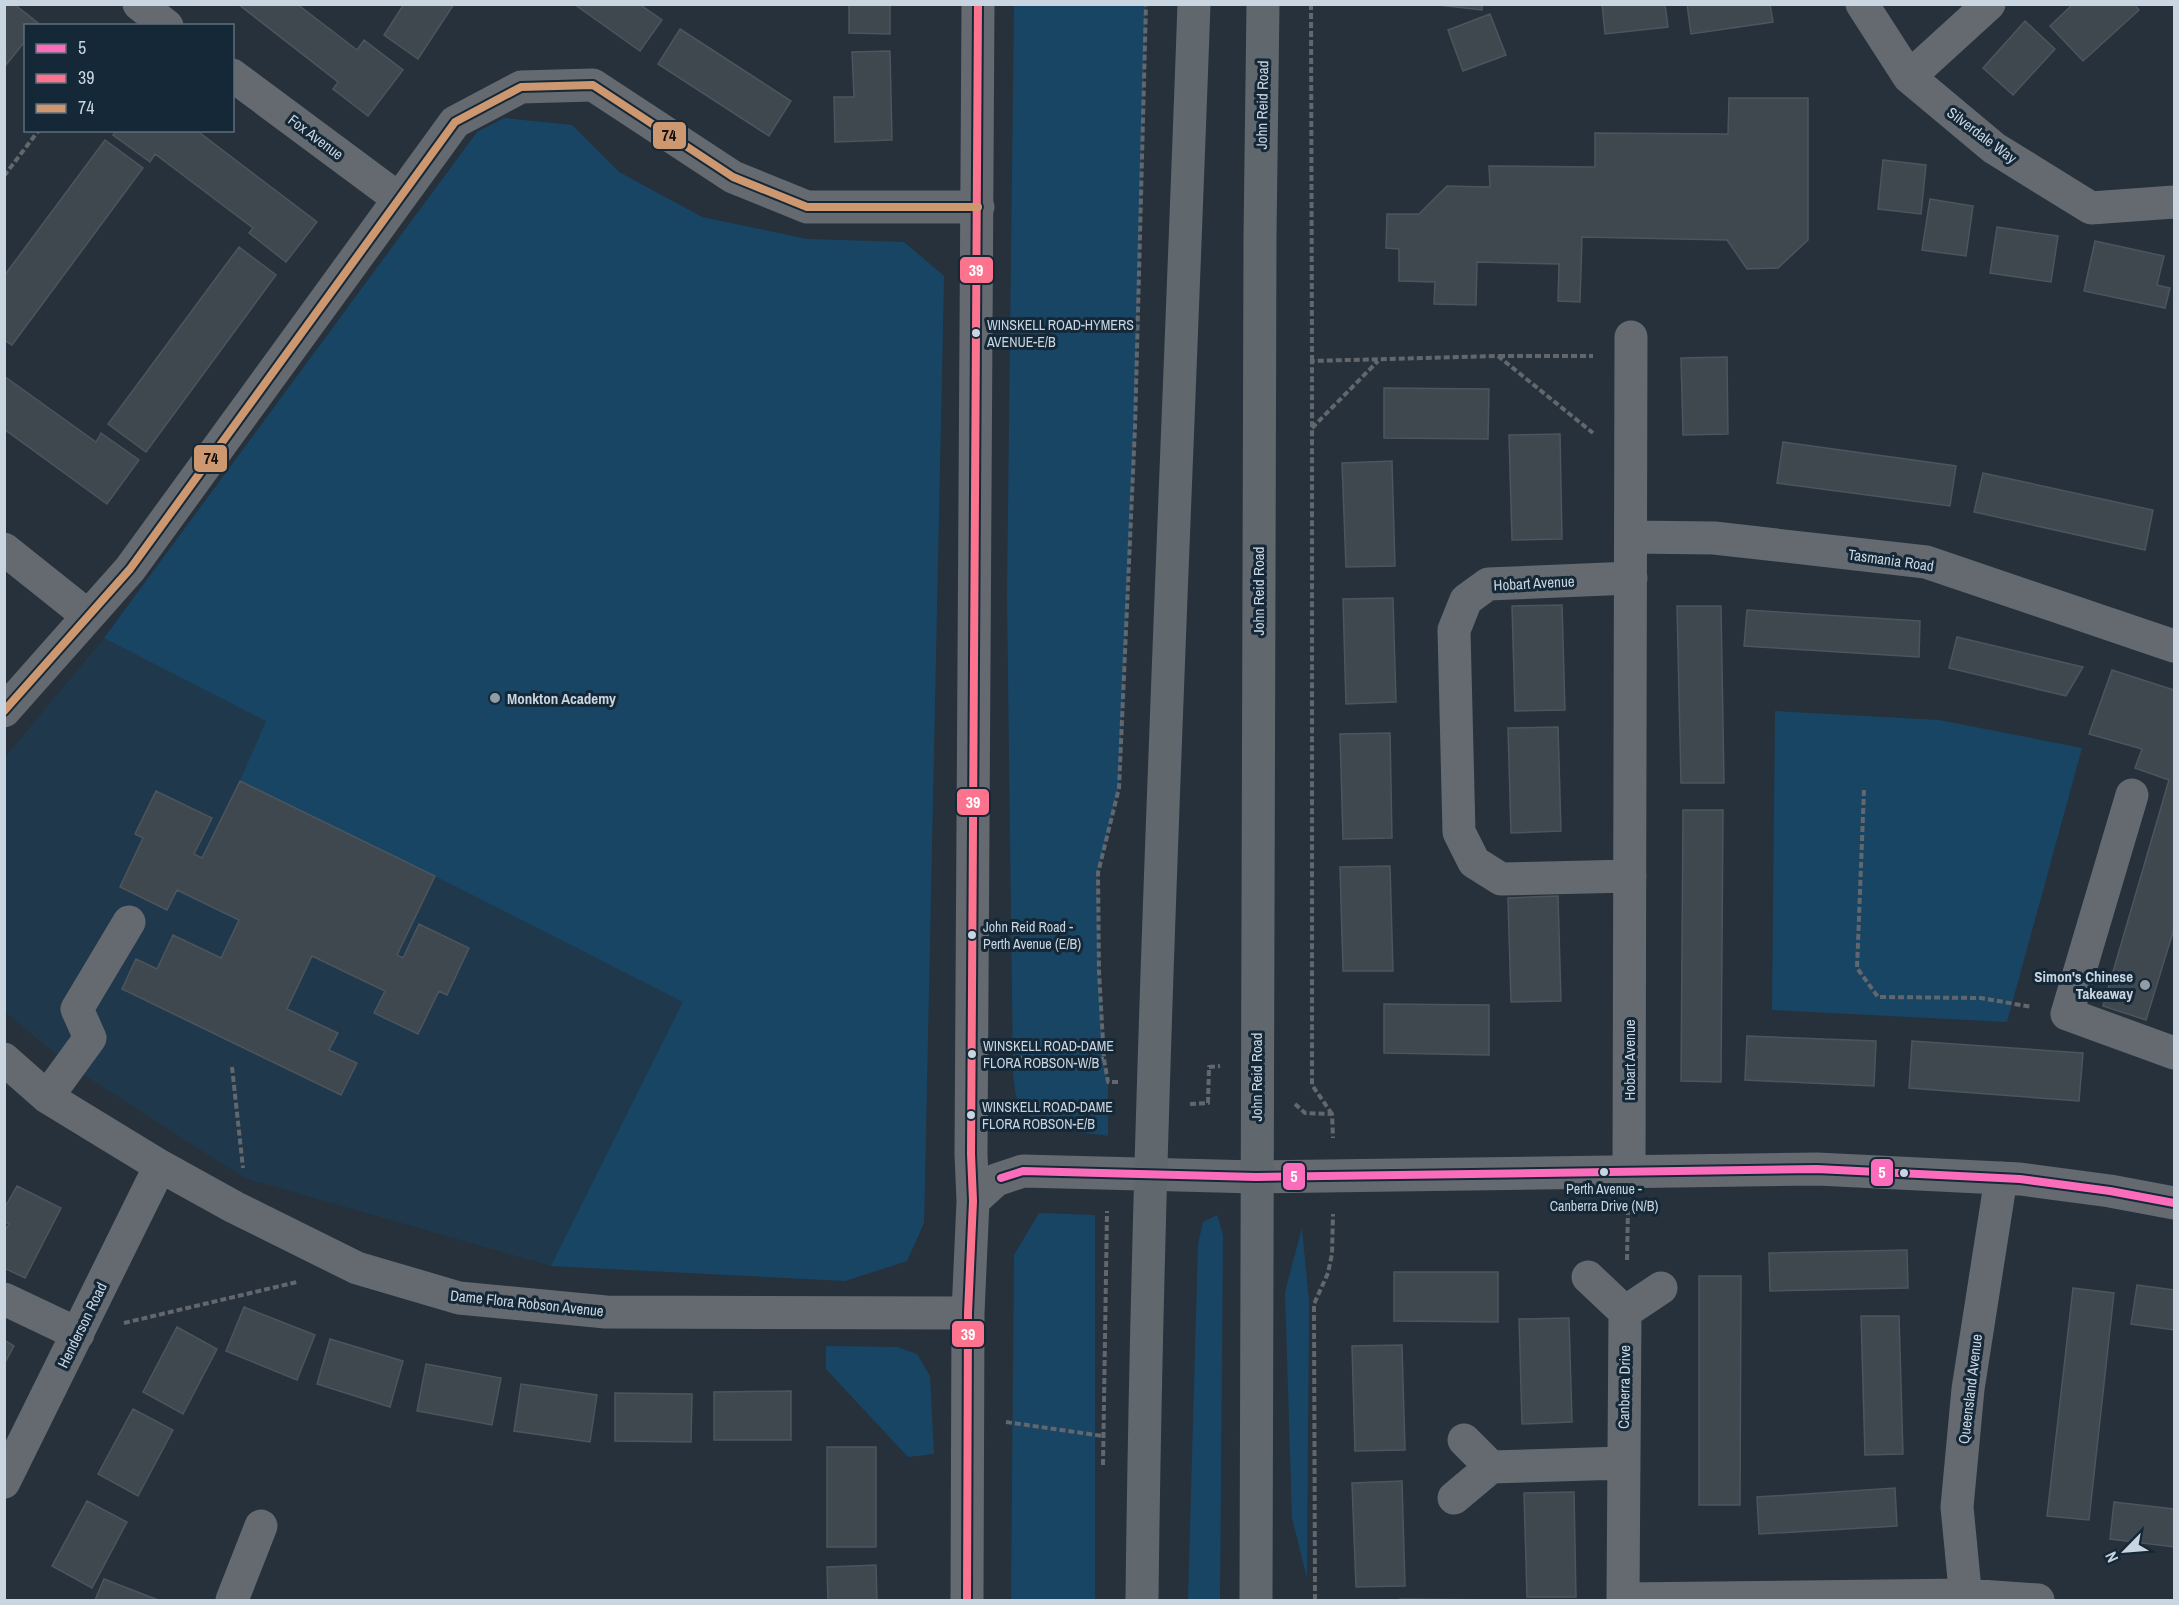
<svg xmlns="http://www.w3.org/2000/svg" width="2179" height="1605" viewBox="0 0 2179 1605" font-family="'Archivo Narrow',sans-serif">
  <rect width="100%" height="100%" fill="#26313b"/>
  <path fill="#20384b" d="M504 118 572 125 619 172 702 217 807 239 904 242 944 276 924 1223 907 1261 845 1281 551 1266 244 1178 70 1066 5 1012V757L104 638 477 132Z"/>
  <path fill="#194565" d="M1014 5H1146L1135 427 1119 788 1098 873 1099 972 1104 1059 1108 1082V1136C1079 1131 1029 1131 1017 1098 1014 1090 1014 1079 1013 1071L1007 596Z
    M504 118 572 125 619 172 702 217 807 239 904 242 944 276 924 1223 907 1261 845 1281 551 1266 683 1002 435 876 240 781 266 721 104 638 477 132Z
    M1775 711 1939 720 2082 748 2007 1022 1772 1010Z
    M1039 1213 1095 1215V1600H1011L1014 1255Z
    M1217 1215 1223 1235 1220 1600H1188L1198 1244 1203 1222Z
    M1302 1228 1309 1302 1307 1578 1292 1518 1285 1292Z
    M826 1346 897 1347 917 1354 930 1376 934 1454 908 1457 826 1369Z"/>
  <path fill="#3f484f" stroke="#4c555d" stroke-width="1.5" d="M4 4H14L38 23 36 26H26V40L6 65Z
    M238 4H297L357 50 364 40 403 70 368 116 333 89 338 82Z
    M404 4H454L418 59 384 35Z
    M574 4H639L662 20 640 51Z
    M849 4H890V34L849 33Z
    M1430 4H1482V10Z
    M1602 4H1665L1668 27 1605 34Z
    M1687 4H1770L1773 22 1691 34Z
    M2073 4H2134L2139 10 2083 61 2050 26Z
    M1490 14 1506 55 1463 71 1448 30Z
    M2025 21 2055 49 2013 95 1983 68Z
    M680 29 791 101 769 136 658 64Z
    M890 51 892 140 835 142 834 97H854L852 52Z
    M1729 98H1808V240L1778 268 1747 269 1727 240 1582 237 1580 302 1558 301 1559 264 1477 262 1476 305 1434 304 1435 282 1399 281V249L1386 248 1387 214H1419L1447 186 1490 187 1489 166 1595 167V133L1728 134Z
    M116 130H196L317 222 286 262 249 233 253 228 155 154 150 162 113 135Z
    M105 140 143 168 12 345 4 340V276Z
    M1883 160 1926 165 1921 214 1878 209Z
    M1930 199 1973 206 1966 256 1922 250Z
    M1997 227 2058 236 2051 282 1990 273Z
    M2095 241 2164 256 2157 285 2170 288 2165 308 2084 291Z
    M239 247 276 275 146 452 108 424Z
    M1727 357 1728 434 1683 435 1681 358Z
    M4 376 96 442 101 433 139 460 107 504 4 429Z
    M1384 388 1489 389 1488 439 1384 438Z
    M1560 434 1562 539 1512 540 1509 435Z
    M1783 442 1956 466 1950 506 1777 483Z
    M1392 461 1395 566 1346 567 1342 463Z
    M1983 473 2153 510 2145 550 1974 512Z
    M1393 598 1396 702 1346 704 1343 599Z
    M1562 605 1565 710 1515 711 1512 606Z
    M1677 606H1721L1724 783H1681Z
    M1747 610 1920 621 1919 657 1744 646Z
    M1957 637 2083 667 2066 696 1949 668Z
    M2112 670 2174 690V929L2146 1020 2103 1006 2169 780 2135 768 2142 749 2089 734Z
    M1558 727 1561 831 1511 833 1508 728Z
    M1390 733 1392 838 1343 839 1340 734Z
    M240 781 435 876 397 955 403 958 419 924 469 948 447 995 439 991 418 1034 374 1013 385 991 312 956 287 1009 338 1033 329 1050 357 1063 341 1095 122 989 136 959 157 969 173 935 221 958 239 920 177 890 167 910 120 887 143 838 135 834 156 791 212 818 194 854 202 858Z
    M1683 810H1723L1721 1082 1681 1081Z
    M1390 866 1393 971H1343L1340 867Z
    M1558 896 1561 1001 1511 1002 1508 898Z
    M1384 1004 1489 1005V1055L1384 1053Z
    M1747 1036 1876 1041 1874 1086 1745 1080Z
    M1912 1041 2083 1053 2079 1101 1909 1088Z
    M17 1186 61 1208 25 1278 4 1268V1232L9 1224 4 1221V1209Z
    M1907 1250 1908 1288 1770 1291 1769 1253Z
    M1394 1272H1498V1322L1394 1321Z
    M1699 1276H1741L1740 1505H1699Z
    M2137 1285 2174 1290V1330L2131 1324Z
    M2073 1288 2114 1293 2089 1520 2047 1516Z
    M244 1307 315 1335 297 1380 226 1351Z
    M1861 1316H1899L1903 1454 1865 1455Z
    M1569 1318 1572 1422 1522 1424 1519 1319Z
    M177 1327 217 1349 183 1414 143 1392Z
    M330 1339 403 1361 390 1407 317 1384Z
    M4 1340 14 1346 4 1364Z
    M1402 1345 1405 1450 1355 1451 1352 1346Z
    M426 1364 501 1378 492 1425 417 1411Z
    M521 1384 597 1395 590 1442 514 1431Z
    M791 1391V1440H714V1392Z
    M615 1393 692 1394 691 1442 615 1441Z
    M133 1409 173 1430 138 1496 98 1474Z
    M827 1447H876V1547H827Z
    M1402 1481 1405 1586 1356 1587 1352 1483Z
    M1895 1488 1897 1526 1759 1534 1757 1497Z
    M1574 1492 1576 1597H1527L1524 1493Z
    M87 1501 127 1522 92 1588 52 1566Z
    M2114 1502 2174 1509V1547L2110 1539Z
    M876 1565 877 1600H828L827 1567Z
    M104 1579 158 1600H95Z
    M1400 1599 1505 1600H1400Z"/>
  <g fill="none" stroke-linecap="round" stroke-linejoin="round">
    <path stroke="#62676d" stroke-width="4" stroke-dasharray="6 3" stroke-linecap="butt" d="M1311 4 1312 361
      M4 176 39 130
      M1499 356H1593
      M1312 428 1378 361
      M1864 790 1857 968 1878 997 1981 998 2032 1007
      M1010 1058 1104 1059
      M232 1067 243 1168
      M1118 1082H1108L1104 1059 1099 972 1098 873 1119 788 1135 427 1146 4
      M1190 1104 1208 1103 1209 1067 1220 1066
      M1295 1104 1305 1113 1332 1114 1333 1138
      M1332 1114 1312 1085V361L1498 356 1593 433
      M1627 1260 1628 1208
      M124 1323 297 1282
      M1006 1422 1103 1436
      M1103 1465 1107 1211
      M1315 1600 1314 1304 1328 1273 1332 1254 1333 1214"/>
    <path stroke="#646a6f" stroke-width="33" d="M139 4 167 26
      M1862 4 1909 77 1994 148 2091 208 2174 202
      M232 75 399 199
      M1909 77 1989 4
      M1631 537 1714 538 1926 562 2174 646
      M4 549 88 616
      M4 711 130 569 455 122 521 87 593 85 733 177 807 207H978
      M2132 795 2067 1014 2174 1053
      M1630 876 1501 879 1474 862 1459 832 1454 630 1466 600 1488 584 1631 578
      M4 1059 47 1097 160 1166 234 1207 357 1268 459 1298 606 1312 968 1313
      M47 1097 90 1038 77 1009 129 922
      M1629 1172 1631 337
      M973 1201 996 1180 1023 1171 1256 1177 1817 1169 2020 1179 2110 1191 2174 1203
      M1588 1277 1625 1312 1661 1288
      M4 1299 78 1334
      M1491 1467 1624 1463
      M4 1482 160 1166
      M1454 1498 1491 1467 1464 1440
      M1623 1599 1966 1595 2038 1600
      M232 1600 261 1526
      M967 1600 968 1313 973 1201 971 1154 978 4
      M1623 1600 1625 1312
      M1966 1600 1957 1507 1968 1389 2001 1178"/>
    <path stroke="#60686e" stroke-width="33" d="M1142 1600C1148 1068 1175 536 1194 4
      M1256 1600 1260 236 1263 4"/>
    <g stroke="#152838" stroke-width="12">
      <path id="bus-1" d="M1001 1178 1023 1171 1256 1177 1817 1169 2020 1179 2110 1191 2174 1203"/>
    </g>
    <g stroke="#152838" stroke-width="12">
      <path id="bus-2" d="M967 1600 968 1313 973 1201 971 1154 978 4"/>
    </g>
    <g stroke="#152838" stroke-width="12">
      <path id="bus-3" d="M4 711 130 569 455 122 521 87 593 85 733 177 807 207H978"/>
    </g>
    <use href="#bus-1" stroke="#fb6dba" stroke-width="8"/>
    <use href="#bus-2" stroke="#fc738d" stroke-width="8"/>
    <use href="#bus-3" stroke="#cd976f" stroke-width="8"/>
  </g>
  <g fill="#c9d5e0" stroke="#152838" stroke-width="2">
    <circle cx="976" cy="333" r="5"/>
    <circle cx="972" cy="935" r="5"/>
    <circle cx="972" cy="1054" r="5"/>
    <circle cx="971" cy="1115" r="5"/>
    <circle cx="1604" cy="1172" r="5"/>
    <circle cx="1904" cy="1173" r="5"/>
  </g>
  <g fill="#909ca6" stroke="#152838" stroke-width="2">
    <circle cx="495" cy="698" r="6"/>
    <circle cx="2145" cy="985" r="6"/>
  </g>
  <g text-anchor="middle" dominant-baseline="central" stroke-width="6" stroke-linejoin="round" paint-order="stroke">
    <g font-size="14" fill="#c9d5e0" stroke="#152838" text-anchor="start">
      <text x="987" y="325">WINSKELL ROAD-HYMERS<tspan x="987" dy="17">AVENUE-E/B</tspan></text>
      <text x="983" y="927">John Reid Road -<tspan x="983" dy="17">Perth Avenue (E/B)</tspan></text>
      <text x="983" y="1046">WINSKELL ROAD-DAME<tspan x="983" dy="17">FLORA ROBSON-W/B</tspan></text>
      <text x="982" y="1107">WINSKELL ROAD-DAME<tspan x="982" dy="17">FLORA ROBSON-E/B</tspan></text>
      <text x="1604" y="1189" text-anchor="middle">Perth Avenue -<tspan x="1604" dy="17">Canberra Drive (N/B)</tspan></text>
    </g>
    <g font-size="15" fill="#c9d5e0" stroke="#152838">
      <text transform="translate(1262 105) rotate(-89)">John Reid Road</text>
      <text transform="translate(1982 135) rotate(37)">Silverdale Way</text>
      <text transform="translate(316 137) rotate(37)">Fox Avenue</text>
      <text transform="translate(1891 560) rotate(8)">Tasmania Road</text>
      <text transform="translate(1534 583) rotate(-3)">Hobart Avenue</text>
      <text transform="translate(1258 591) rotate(-90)">John Reid Road</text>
      <text transform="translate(1629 1060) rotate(-90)">Hobart Avenue</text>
      <text transform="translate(1256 1077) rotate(-90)">John Reid Road</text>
      <text transform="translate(527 1303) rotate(6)">Dame Flora Robson Avenue</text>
      <text transform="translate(82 1325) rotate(-64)">Henderson Road</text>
      <text transform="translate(1624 1387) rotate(-89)">Canberra Drive</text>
      <text transform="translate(1970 1389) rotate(-83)">Queensland Avenue</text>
    </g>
    <g font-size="15" font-weight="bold" fill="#c9d5e0" stroke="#152838" text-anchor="start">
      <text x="507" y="698">Monkton Academy</text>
      <text x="2133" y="976" text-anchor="end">Simon's Chinese<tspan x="2133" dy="17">Takeaway</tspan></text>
    </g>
  </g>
  <g stroke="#152838" stroke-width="2">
    <rect x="652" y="121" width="35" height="29" rx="6" fill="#cd976f"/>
    <rect x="959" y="256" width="35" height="28" rx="6" fill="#fc738d"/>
    <rect x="193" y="444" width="35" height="29" rx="6" fill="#cd976f"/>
    <rect x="956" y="788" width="34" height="28" rx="6" fill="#fc738d"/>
    <rect x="1870" y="1158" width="24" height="29" rx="6" fill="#fb6dba"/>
    <rect x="1282" y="1162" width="24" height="29" rx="6" fill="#fb6dba"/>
    <rect x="951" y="1320" width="34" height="28" rx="6" fill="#fc738d"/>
  </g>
  <g font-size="16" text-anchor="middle" font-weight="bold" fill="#fff">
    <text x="976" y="276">39</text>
    <text x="973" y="808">39</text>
    <text x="1882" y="1178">5</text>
    <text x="1294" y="1182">5</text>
    <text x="968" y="1340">39</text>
  </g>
  <g font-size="16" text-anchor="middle" font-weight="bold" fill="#111">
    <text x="669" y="141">74</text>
    <text x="211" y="464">74</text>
  </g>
  <rect width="2179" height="1605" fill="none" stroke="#c9d5e0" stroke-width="12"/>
  <rect x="24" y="24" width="210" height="108" fill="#152838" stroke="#5d6d7b" stroke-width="1.5"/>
  <rect x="36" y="44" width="30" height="9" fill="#fb6dba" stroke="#5d6d7b" stroke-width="1.5"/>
  <text x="78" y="54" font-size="18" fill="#c9d5e0">5</text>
  <rect x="36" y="74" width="30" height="9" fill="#fc738d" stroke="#5d6d7b" stroke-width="1.5"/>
  <text x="78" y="84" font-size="18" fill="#c9d5e0">39</text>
  <rect x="36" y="104" width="30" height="9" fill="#cd976f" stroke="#5d6d7b" stroke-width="1.5"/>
  <text x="78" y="114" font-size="18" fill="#c9d5e0">74</text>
  <g transform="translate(2125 1551) rotate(245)" stroke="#152838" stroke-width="4.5" paint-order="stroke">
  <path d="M0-4.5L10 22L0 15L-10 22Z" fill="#c9d5e0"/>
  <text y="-9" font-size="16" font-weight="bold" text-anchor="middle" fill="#c9d5e0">N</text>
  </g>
</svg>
